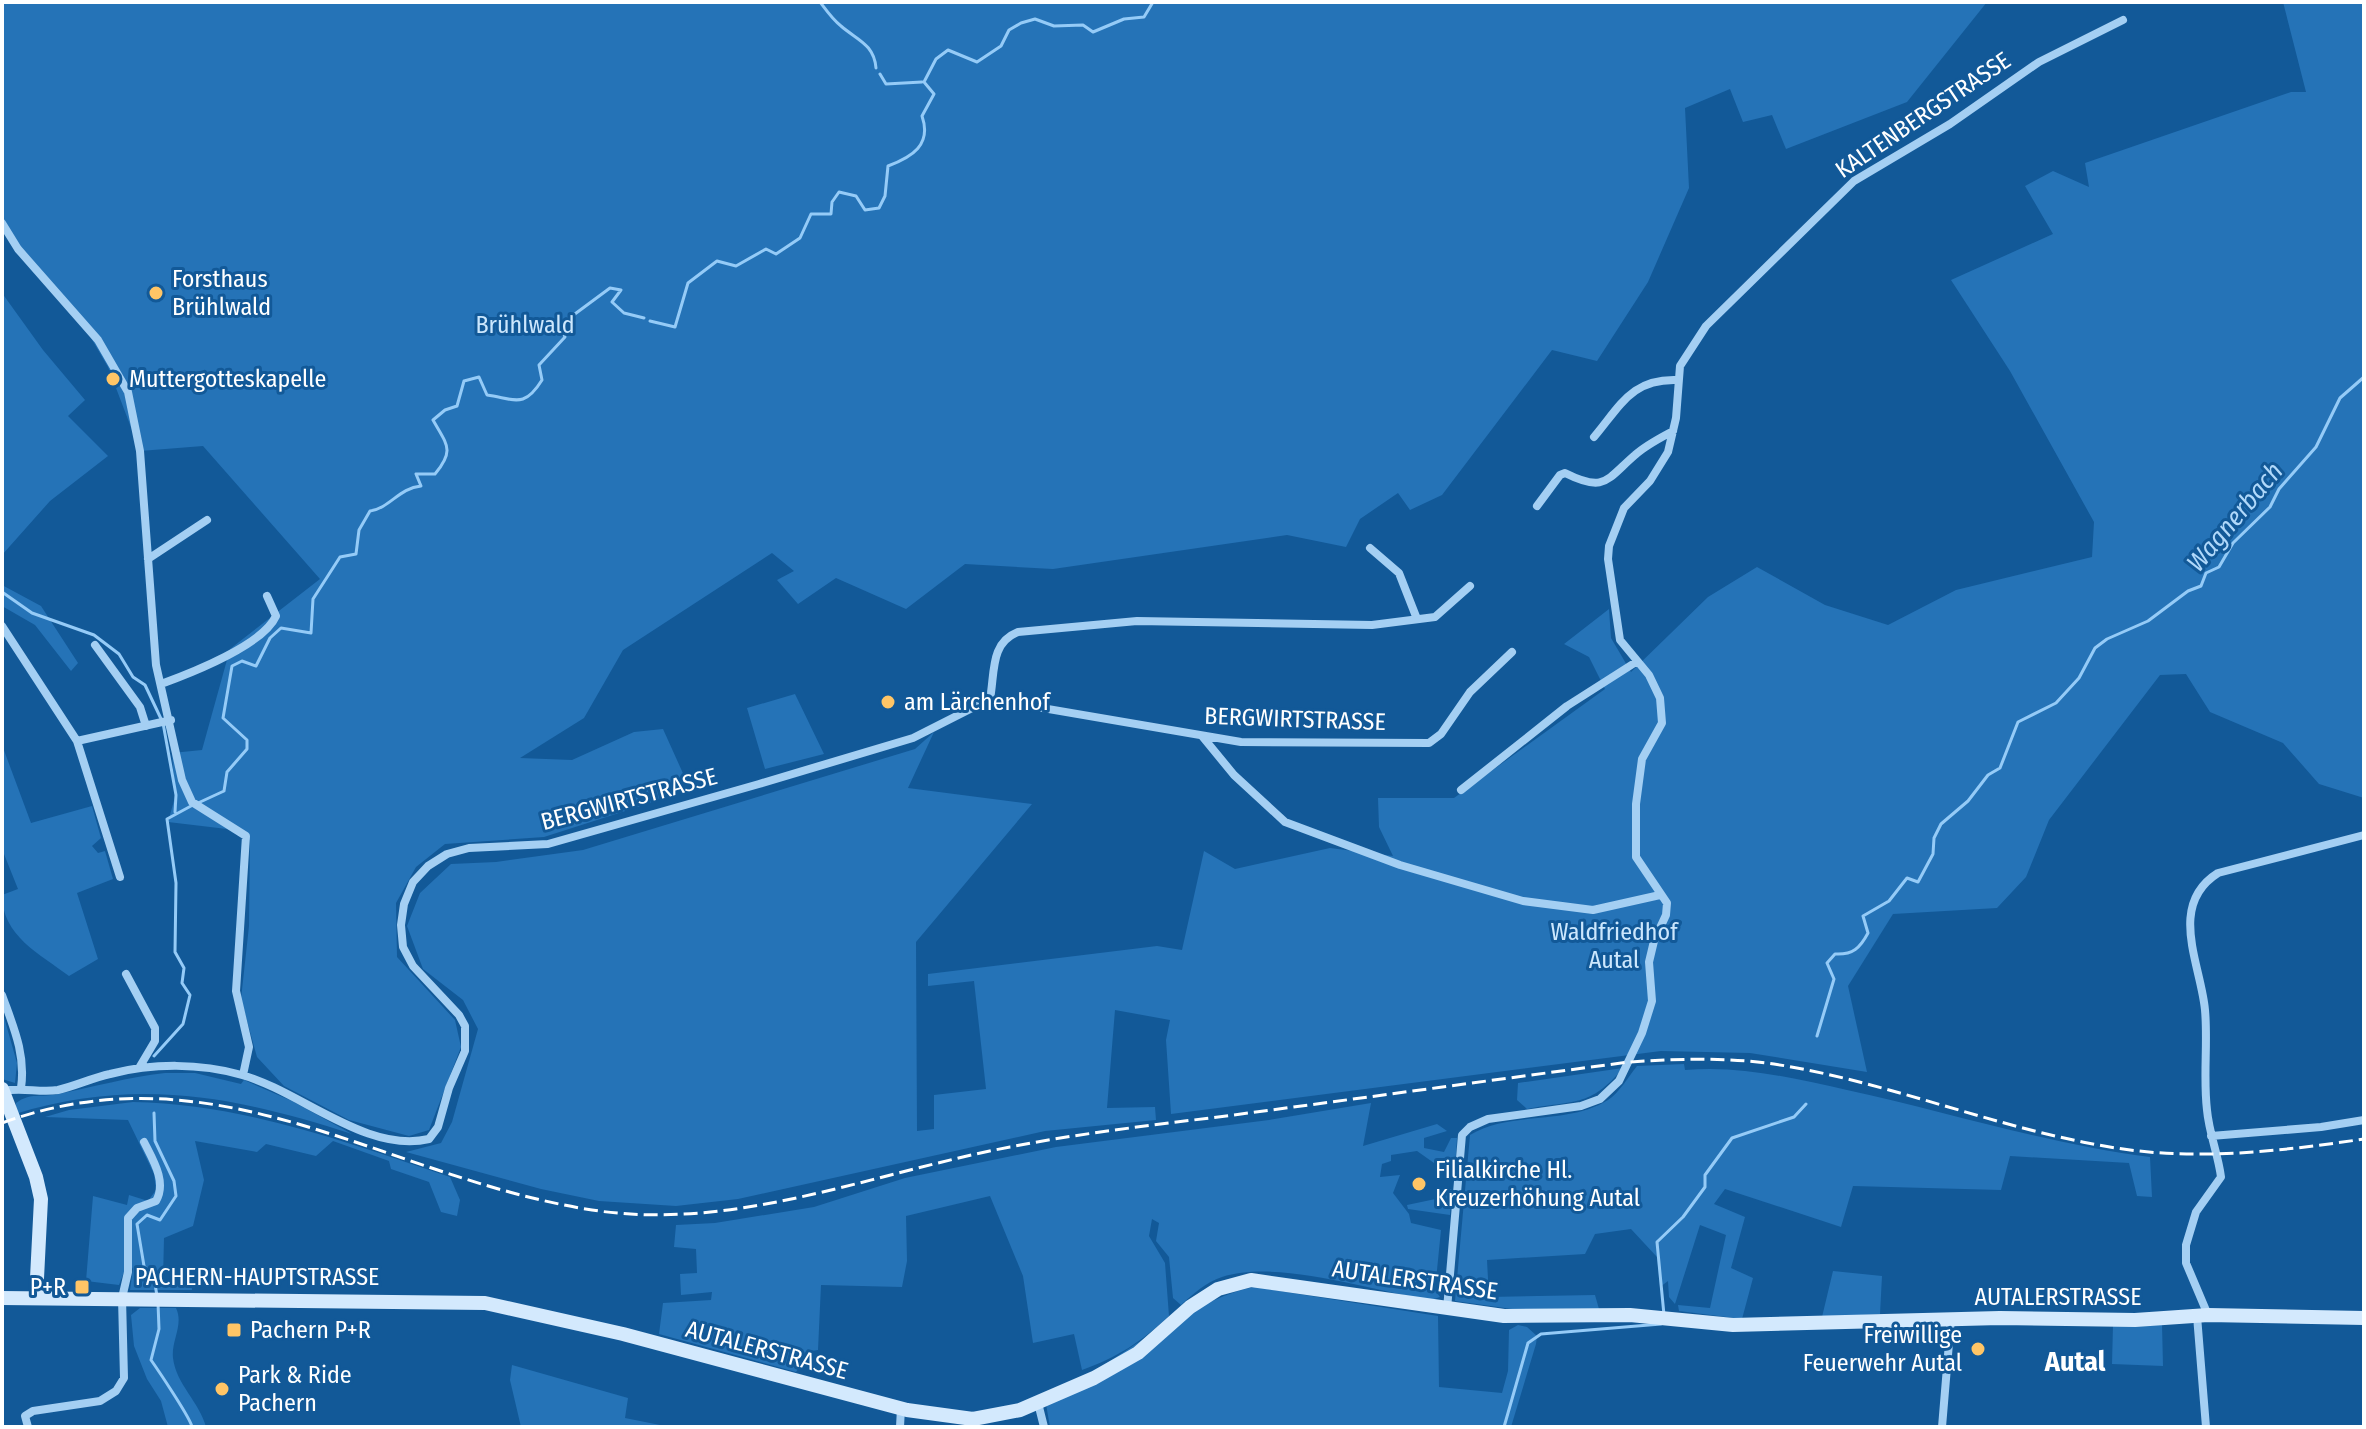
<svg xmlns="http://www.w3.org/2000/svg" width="2366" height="1429" viewBox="0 0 2366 1429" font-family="'Fira Sans Condensed',sans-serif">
  <rect width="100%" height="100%" fill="#125998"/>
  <path fill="#2573b7" d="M2 2H1987L1907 102 1786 149 1772 115 1743 122 1730 89 1685 108 1689 188 1648 282 1597 361 1552 350 1442 495 1410 510 1398 493 1360 519 1346 547 1287 535 1053 569 965 564 906 609 836 578 798 604 777 580 794 571 772 553 623 650 584 718 520 758 572 760 634 732 663 729 686 780 673 793 647 804 544 837 445 844 416 867 396 903 397 957 455 1020 461 1047 429 1130 409 1136 349 1120 284 1086 257 1057 241 999 249 926 250 840 227 829 168 822 175 797 172 753 202 750 230 649 320 579 203 446 140 451 108 367 80 319 2 232Z
    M2283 2H2364V798L2319 784 2283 743 2210 712 2186 674 2160 675 2049 820 2026 877 1997 908 1893 914 1848 986 1867 1072 1750 1053 1661 1051 1171 1114 1166 1040 1170 1020 1115 1010 1107 1108 1155 1107 1156 1120 1045 1131 738 1199 676 1206 599 1201 541 1189 406 1152 441 1143 452 1122 478 1029 463 1000 423 969 407 926 420 893 451 864 496 862 583 850 915 749 934 732 908 788 1032 804 916 942 917 1131 934 1129V1095L986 1089 974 981 928 986V974L1157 946 1182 950 1204 851 1235 869 1330 848 1393 856 1379 827 1378 798H1454L1605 689 1589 657 1564 644 1609 609 1611 638 1631 672 1708 597 1757 567 1825 605 1888 625 1956 590 2092 557 2094 522 2010 371 1951 280 2053 234 2025 186 2053 171 2089 187 2085 163 2291 92H2306Z
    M2 293 43 350 85 400 68 416 108 456 50 501 2 555Z
    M2 585 41 606 78 663 71 671 35 625 2 606Z
    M795 694 824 754 765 769 747 708Z
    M2 745 31 823 92 806 101 838 92 846 98 853 105 851 113 879 77 893 98 959 69 976C40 954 2 936 2 895L18 889 2 849Z
    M2 1010 17 1063 15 1083 2 1079Z
    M1684 1064 1685 1070C1740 1065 1793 1078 1847 1090 1948 1112 2047 1144 2150 1157L2152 1197 2137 1196 2129 1163 2010 1156 2001 1190 1853 1186 1841 1227 1725 1189 1714 1204 1745 1217 1731 1268 1753 1278 1742 1319 1679 1311 1678 1305 1710 1308 1726 1235 1700 1225 1675 1304 1669 1297 1668 1281 1660 1287 1657 1257 1631 1229 1595 1234 1585 1254 1487 1260 1489 1297 1595 1295 1599 1309 1519 1310 1455 1301 1470 1135C1512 1110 1566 1126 1608 1100 1619 1093 1629 1076 1637 1066Z
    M1623 1068C1590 1108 1573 1100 1527 1109L1517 1100 1518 1083Z
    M165 1073H195L241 1084 244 1080 292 1101 352 1134C234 1096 136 1077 15 1114L16 1103C31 1092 41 1098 58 1094 94 1087 128 1077 165 1073Z
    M133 1102C244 1104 346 1142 450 1177L460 1200 457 1216 441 1212 429 1182 391 1169 389 1161 333 1141 316 1156 266 1144 257 1152 195 1141 204 1180 193 1226 164 1238 163 1280 191 1282 192 1290H130L133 1269 124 1253 126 1267 119 1285 86 1281 93 1196 127 1205 129 1195 148 1201 156 1190 154 1174 128 1120 45 1117 69 1110Z
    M1371 1103 1363 1146 1437 1124 1447 1131 1424 1138V1148L1444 1152 1451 1138H1457L1455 1169 1434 1163 1417 1151 1391 1155V1161L1382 1164 1380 1177 1400 1175 1393 1193 1409 1214 1411 1223 1441 1230 1435 1290 1440 1297 1431 1300C1371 1291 1280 1259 1222 1277 1206 1282 1193 1294 1181 1305L1173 1298 1169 1257 1156 1241 1159 1223 1152 1219 1149 1236 1165 1263 1169 1316C1141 1342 1118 1357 1082 1370L1074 1334 1033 1343 1023 1276 990 1196 906 1216 907 1261 902 1287 821 1285 818 1350 811 1351 796 1372 659 1334 663 1303 711 1300 712 1292 681 1295 680 1274 697 1273 696 1249 674 1247 676 1225 715 1223 814 1207 905 1178 1056 1147 1269 1120Z
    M1446 1187 1452 1190 1450 1215 1408 1209 1407 1205 1445 1197Z
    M1833 1271 1882 1276 1880 1314 1822 1317Z
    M1255 1287 1438 1316 1439 1387 1502 1393 1508 1371 1509 1330 1518 1325 1527 1327 1537 1336 1536 1344 1511 1427H1050L1046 1404C1101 1369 1195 1297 1255 1287Z
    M140 1308H176C184 1325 171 1341 173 1358 176 1384 200 1403 206 1427H168L161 1401 147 1379 134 1346 131 1315Z
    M2162 1324 2163 1366 2112 1364 2113 1325Z
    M512 1365 628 1398 625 1418 670 1427H521L510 1380Z"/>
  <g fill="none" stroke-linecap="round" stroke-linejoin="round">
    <path stroke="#95cbf7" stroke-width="3" d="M820 2C826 10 833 20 841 26 857 40 874 44 876 68
      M880 74 886 84 922 82
      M650 321 675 327 688 283 717 261 736 266 766 249 776 254 800 238 811 214H831L832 202 839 192 856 196 865 210 879 208 885 196 888 166C912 157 932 145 922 116L934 94 924 82 936 59 948 50 977 62 1001 46 1009 30 1021 23 1035 19 1054 26 1083 25 1093 32 1124 19 1144 17 1153 2
      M2 592 32 613 94 635 119 654 133 677 145 685 163 723 176 795 175 812
      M198 803 224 791 227 772 247 749V740L223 718 232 666 242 661 256 666 270 638 281 628 311 633 313 599 340 557 356 554 359 530 370 511C390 508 399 488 421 486L416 474H435C455 450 447 445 433 420L445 410 457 406 464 381 479 377 487 395C515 399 524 409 542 380L539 365 565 337 560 325 610 288 621 290 612 302 624 313 644 318
      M1817 1036 1834 979 1827 963 1835 954C1853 955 1860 948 1868 933L1863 916 1889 901 1907 878 1918 882 1933 854 1934 838 1941 824 1968 801 1988 775 2000 768 2018 722 2056 703 2079 678 2095 648 2107 639 2148 621 2188 591 2201 586 2206 573 2219 567 2233 543 2270 507 2279 489 2316 447 2340 398 2364 377
      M154 1056 183 1024 190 995 182 983 184 968 175 952 176 883 167 819 191 806
      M154 1113 155 1141 174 1181 176 1196 160 1220 147 1215 137 1224 144 1266 154 1278 157 1296
      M158 1303 159 1329 151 1360C158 1370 191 1419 192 1427
      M1664 1315 1657 1242 1683 1217 1705 1187V1175L1732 1138 1794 1117 1806 1104
      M1504 1427 1528 1343 1541 1334 1661 1324"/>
    <path stroke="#a4cff3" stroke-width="8" d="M2 223 18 249 98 340 128 392 140 451 156 665 182 780 192 802 246 836 236 991 249 1047 243 1075
      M1594 437C1621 405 1632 378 1678 380
      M1537 506 1560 475 1565 473C1605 493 1606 480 1635 455 1646 445 1660 438 1673 431
      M1370 548 1399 573 1417 619
      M148 559 207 520
      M2 626 77 741 120 877
      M95 645 140 707 146 726
      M161 684C191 673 263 645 276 616L267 596
      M990 699C995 672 990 643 1018 632L1137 621 1372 625 1435 617 1470 586
      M1202 736 1234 775 1285 822 1400 865 1523 901 1593 910 1660 895
      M77 741 171 720
      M1461 790 1567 706 1636 662
      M126 974 155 1028V1041L139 1068
      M2 995C13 1026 26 1054 21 1088
      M3 1091C22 1087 40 1093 58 1090 75 1086 92 1078 110 1074 153 1063 200 1063 242 1075 300 1091 367 1154 429 1139L438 1127 449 1088 465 1051V1026L459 1015 413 966 403 947 401 925 404 904 413 882 428 866 447 854 469 848 548 844 759 784 913 738 990 699 1241 742 1429 743 1441 734 1470 692 1512 652
      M2211 1136 2321 1127 2364 1120
      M1447 1309 1462 1135 1470 1127 1488 1119 1581 1106 1600 1099 1619 1081 1642 1033 1652 1001 1649 962 1654 941 1666 915 1667 903 1636 857V804L1642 759 1662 723 1660 698 1649 675 1620 640 1608 559 1609 546 1624 508 1650 481 1668 452 1676 418 1680 366 1706 326 1854 181 1950 124 2039 62 2123 20
      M2208 1315 2186 1263V1245L2196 1212 2221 1177C2218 1154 2209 1133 2207 1110 2203 1077 2208 1043 2205 1010 2201 965 2167 905 2218 873L2364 835
      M2197 1316 2206 1427
      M1038 1403 1044 1427
      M28 1427 25 1416 33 1411 100 1401 116 1391 124 1378 122 1298 128 1272V1218L137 1208 156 1201C167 1182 153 1160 144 1142
      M900 1427 901 1408
      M1942 1427 1951 1319"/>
    <path stroke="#d3e9fd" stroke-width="14" d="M2 1089 36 1177 41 1199 36 1298
      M2 1298 485 1303 623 1334 907 1410 973 1419 1020 1410 1094 1378 1138 1353 1190 1307 1218 1289 1251 1280 1504 1316 1630 1315 1733 1325 2000 1318 2135 1320 2208 1315 2364 1318"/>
    <path stroke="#fff" stroke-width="3" stroke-dasharray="14 6" stroke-linecap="butt" d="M2 1123C220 1044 385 1178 592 1210 735 1232 872 1173 1010 1147 1086 1132 1164 1124 1241 1114 1370 1097 1500 1079 1629 1062 1678 1059 1726 1057 1774 1064 1890 1082 2000 1130 2116 1148 2199 1161 2282 1151 2364 1139"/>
  </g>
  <g fill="#ffc566" stroke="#125998" stroke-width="3">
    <circle cx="156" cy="293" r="8"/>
    <circle cx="113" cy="379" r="8"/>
    <circle cx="888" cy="702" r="8"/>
    <circle cx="1419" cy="1184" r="8"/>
    <rect x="74" y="1279" width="16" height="16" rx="4"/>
    <rect x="226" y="1322" width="16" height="16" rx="4"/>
    <circle cx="1978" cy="1349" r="8"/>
    <circle cx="222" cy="1389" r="8"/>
  </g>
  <g text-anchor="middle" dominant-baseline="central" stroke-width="6" stroke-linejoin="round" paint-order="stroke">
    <g font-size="24" fill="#fff" stroke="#125998">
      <text transform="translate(1923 115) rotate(-34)">KALTENBERGSTRASSE</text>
      <text transform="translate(1295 719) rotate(2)">BERGWIRTSTRASSE</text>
      <text transform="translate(629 799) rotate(-15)">BERGWIRTSTRASSE</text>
      <text x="257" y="1277">PACHERN-HAUPTSTRASSE</text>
      <text transform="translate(1415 1280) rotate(8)">AUTALERSTRASSE</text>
      <text x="2058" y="1297">AUTALERSTRASSE</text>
      <text transform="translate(767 1350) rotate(15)">AUTALERSTRASSE</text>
    </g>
    <g font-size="24" fill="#fff" stroke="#125998" text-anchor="start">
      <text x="172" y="279">Forsthaus<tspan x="172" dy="28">Brühlwald</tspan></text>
      <text x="129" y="379">Muttergotteskapelle</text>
      <text x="904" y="702">am Lärchenhof</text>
      <text x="1435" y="1170">Filialkirche Hl.<tspan x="1435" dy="28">Kreuzerhöhung Autal</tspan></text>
      <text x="66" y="1287" text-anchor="end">P+R</text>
      <text x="250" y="1330">Pachern P+R</text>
      <text x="1962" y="1335" text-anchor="end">Freiwillige<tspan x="1962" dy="28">Feuerwehr Autal</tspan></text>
      <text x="238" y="1375">Park &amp; Ride<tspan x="238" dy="28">Pachern</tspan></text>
    </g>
    <g font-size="24" fill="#cce7fd" stroke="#125998">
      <text x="525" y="325">Brühlwald</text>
      <text x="1614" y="932">Waldfriedhof<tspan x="1614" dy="28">Autal</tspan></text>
    </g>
    <g font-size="26" font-style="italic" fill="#b0d8fa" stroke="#125998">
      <text transform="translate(2235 517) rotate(-50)">Wagnerbach</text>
    </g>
    <g font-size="28" font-weight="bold" fill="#fff" stroke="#125998">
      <text x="2075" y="1361">Autal</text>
    </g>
  </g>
  <rect width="2366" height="1429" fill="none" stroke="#ffffff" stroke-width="8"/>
</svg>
